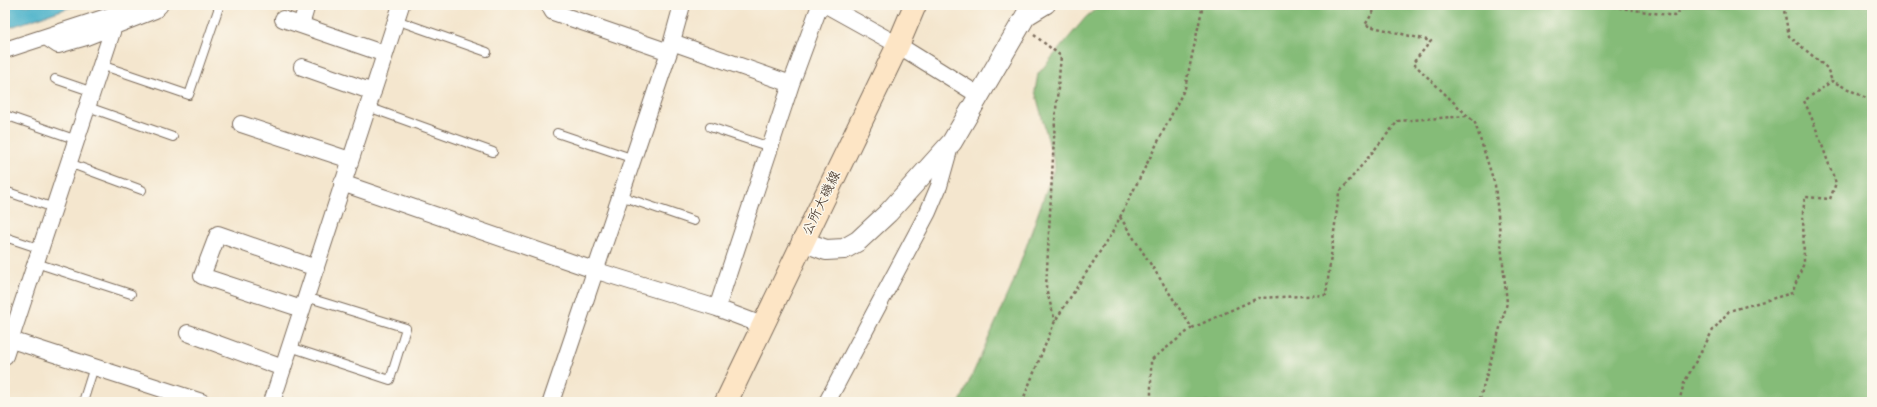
<svg xmlns="http://www.w3.org/2000/svg" width="1877" height="407" viewBox="0 0 1877 407" font-family="Sriracha,'Klee One',sans-serif">
  <rect width="100%" height="100%" fill="#fbf7ec"/>
  <filter id="ink" filterUnits="userSpaceOnUse"><feTurbulence type="fractalNoise" baseFrequency=".025" numOctaves="2"/><feDisplacementMap in="SourceGraphic" scale="8" xChannelSelector="R" yChannelSelector="G"/><feConvolveMatrix kernelMatrix="1 2 1 2 8 2 1 2 1" color-interpolation-filters="sRGB"/></filter>
  <filter id="wash" filterUnits="userSpaceOnUse"><feTurbulence type="fractalNoise" baseFrequency=".012" numOctaves="4" result="noise"/><feDisplacementMap in="SourceGraphic" scale="16" xChannelSelector="R" yChannelSelector="G"/><feGaussianBlur stdDeviation="0.9" result="paint"/><feColorMatrix in="noise" values="0 0 0 0 0 0 0 0 0 0 0 0 0 0 0 0 0 1.4 0 .05"/><feComposite in="paint" operator="in"/></filter>
  <g filter="url(#wash)">
    <rect width="100%" height="100%" fill="#f4e6ce"/>
    <path fill="#85bc78" stroke="#60734b" d="M1101 5H1872V402H960L1012 286 1055 166 1035 91 1038 74 1086 17Z"/>
    <path fill="#4bb2ca" stroke="#436e74" d="M5 5H77L5 29Z"/>
  </g>
  <g filter="url(#ink)">
    <g fill="none" stroke-linecap="round" stroke-linejoin="round">
      <g stroke="#7c6c5c" stroke-width="10">
        <path id="service" d="M396 20 487 52
          M101 65 189 95 219 7
          M55 79 93 92
          M88 107 173 137
          M368 107 493 152
          M5 115 77 140
          M710 127 770 147
          M557 133 634 159
          M69 163 142 190
          M5 191 54 208
          M621 196 694 221
          M5 237 41 249
          M36 263 131 294
          M290 347 390 380 406 328 306 297
          M83 402 94 367"/>
      </g>
      <g stroke="#7c6c5c" stroke-width="18">
        <path id="minor" d="M549 5 553 12 669 52
          M826 5 898 45 980 96
          M283 19 385 54
          M1024 19 1047 5
          M301 25 307 5
          M46 37 58 45 86 37 155 10 160 5
          M672 42 791 84
          M5 50 143 5
          M302 67 373 92
          M241 124 350 160
          M342 183 594 270 717 308 762 325
          M717 308 791 84 820 5
          M302 309 202 276 218 234 316 268
          M188 333 283 368
          M5 338 202 402
          M5 356 114 26
          M272 402 401 5
          M551 402 669 52 682 5
          M827 402 928 212 939 186 951 143"/>
      </g>
      <g stroke="#7c6c5c" stroke-width="22">
        <path id="tertiary" d="M802 241 826 250 844 249 858 241 888 213 952 142 1032 5"/>
      </g>
      <g stroke="#7c6c5c" stroke-width="24">
        <path id="secondary" d="M726 402 898 45 915 5"/>
      </g>
      <path stroke="#7c6c5c" stroke-width="2.5" stroke-dasharray="3 3" stroke-linecap="butt" d="M1383 5 1377 6 1365 25 1431 41 1413 63 1475 123 1495 185 1507 303 1479 402
        M1601 5 1674 16 1687 5
        M1783 5 1789 36 1827 68 1832 81
        M1034 35 1061 56 1055 120 1046 288 1055 321
        M1120 217 1192 328 1151 360V402
        M1192 328 1258 298 1326 295 1339 193 1398 121 1467 116
        M1022 402 1055 321 1112 233 1185 88 1203 5
        M1679 402 1684 383 1713 330 1729 311 1792 293 1804 263 1803 212 1805 197 1830 199 1836 183C1825 156 1817 127 1804 101L1832 81 1872 101"/>
      <use href="#service" stroke="#fff" stroke-width="8"/>
      <use href="#minor" stroke="#fff" stroke-width="16"/>
      <use href="#tertiary" stroke="#fff" stroke-width="20"/>
      <use href="#secondary" stroke="#fde5c5" stroke-width="22"/>
    </g>
  </g>
  <g text-anchor="middle" dominant-baseline="central" stroke-width="3" stroke-linejoin="round" paint-order="stroke">
    <g font-size="14" fill="#3b2a1e" stroke="#fbf7ec">
      <text transform="translate(821 203) rotate(-64)">公所大磯線</text>
    </g>
  </g>
  <rect width="1877" height="407" fill="none" stroke="#fbf7ec" stroke-width="20"/>
</svg>
